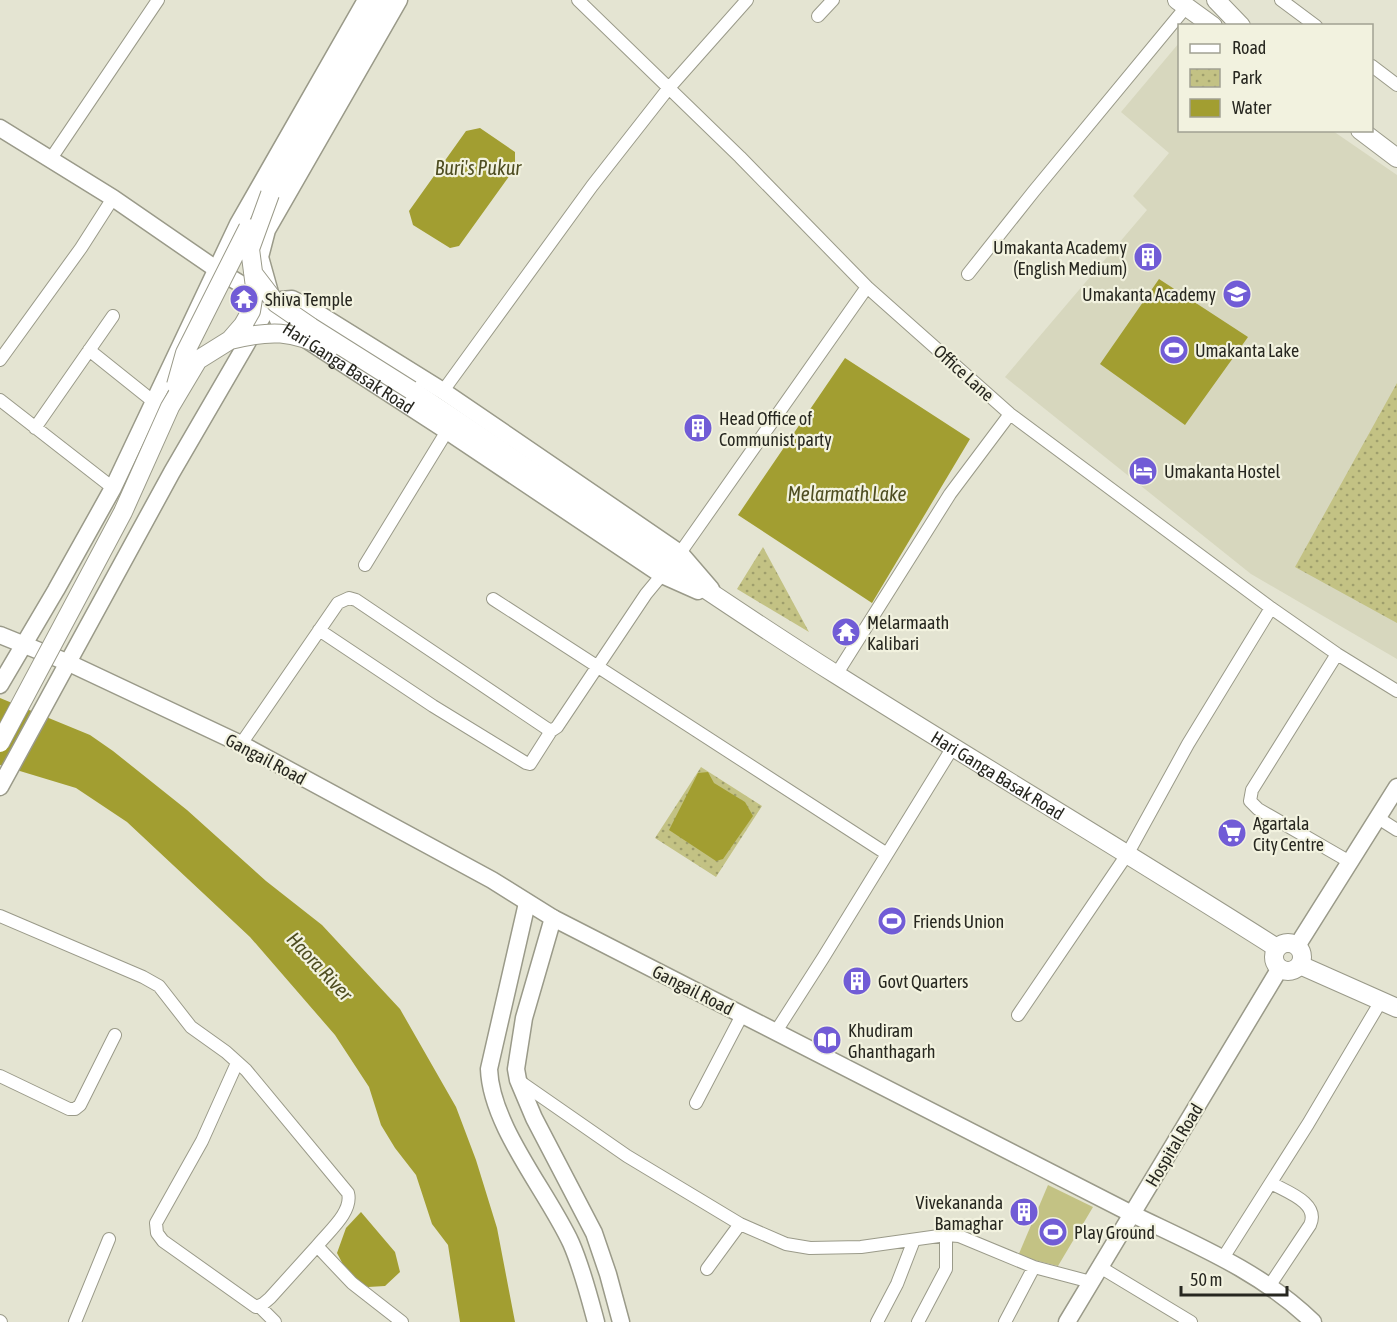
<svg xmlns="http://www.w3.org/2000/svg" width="1397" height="1322" viewBox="0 0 1397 1322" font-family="'Asap Condensed',sans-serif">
  <defs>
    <pattern id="park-dots" width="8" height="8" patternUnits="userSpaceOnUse" patternTransform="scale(1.5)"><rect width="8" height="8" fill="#c3c284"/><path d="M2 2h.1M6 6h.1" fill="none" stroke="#9e9e6c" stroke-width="1.8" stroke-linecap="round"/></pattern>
  </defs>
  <rect width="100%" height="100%" fill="#e4e4d2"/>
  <path fill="#d7d7be" d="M1179 43 1180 130 1333 131 1397 175V659L1251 574 1005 377 1147 210 1133 196 1169 153 1121 112Z"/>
  <path fill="url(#park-dots)" d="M1397 383V623L1295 567Z
    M763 547 809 632 737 589Z
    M701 767 762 806 716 877 655 838Z"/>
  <path fill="#c3c284" d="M1048 1185 1093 1207 1058 1266 1018 1256Z"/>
  <path fill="#a29e31" d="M480 128 515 152V168L459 246 450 248 413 225 409 211 466 131Z
    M1159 279 1248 337 1185 425 1100 364Z
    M845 358 970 439 872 603 738 515Z
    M0 698 90 735 113 751 187 810 266 881 322 925 400 1009 456 1107 476 1160 497 1228 515 1322H460L448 1245 432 1224 416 1175 395 1148 381 1125 369 1087 335 1035 250 937 127 822 76 788 0 765Z
    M708 772 714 783 745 802 753 816 723 859 716 861 669 830 698 773Z
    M361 1212 395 1252 400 1272 385 1286 368 1287 348 1274 337 1253 346 1228Z"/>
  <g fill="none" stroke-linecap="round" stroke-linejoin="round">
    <g stroke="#9a9a89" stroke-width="14">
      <path id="street" d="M578 0 740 157 867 287 1010 414 1271 608 1337 654 1397 691
        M1281 0 1316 26
        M818 16 833 0
        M1372 66 1397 85
        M50 160 158 0
        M968 274 1034 191 1186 7
        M89 350 154 402
        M0 360 81 248 113 198
        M443 391 592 186 668 89 747 0
        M0 400 113 488
        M35 428 113 316
        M365 565 447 431
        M493 599 887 854
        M319 630 433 706 526 763 530 764 551 731
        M1337 654 1252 790 1250 801 1258 809 1350 862
        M836 675 950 494 1010 414
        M241 744 338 603 349 598 356 600 546 728 551 731 557 727 646 594 680 553 867 287
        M1378 818 1397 830
        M0 916 143 977 159 986 191 1027 226 1052 246 1070 348 1193C353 1212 328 1232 317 1246L352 1283 402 1322
        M1018 1015 1128 853 1188 744 1271 608
        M775 1033 823 958 953 747
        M237 1063 202 1141 156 1223 157 1233 163 1241 256 1307 263 1304 270 1298 317 1246
        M0 1076 69 1109H75L80 1105 115 1035
        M519 1081 627 1156 740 1224 786 1244 810 1248 861 1247 946 1235 959 1236 1034 1267 1091 1282
        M696 1103 742 1015
        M1223 1258 1308 1124 1381 1001
        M1100 1267 1191 1322
        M707 1269 740 1224
        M1270 1285 1310 1225C1320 1203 1287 1192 1271 1183
        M259 1306 275 1322
        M0 1321 1 1322
        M75 1322 109 1239
        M877 1322 897 1284 914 1240
        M918 1322 946 1269V1235
        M1005 1322 1034 1267"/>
    </g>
    <g stroke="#9a9a89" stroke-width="19">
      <g id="secondary">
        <path d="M0 128 113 198 216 269 264 298"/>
        <path d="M270 301 292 299 308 307 443 391 680 553 711 589"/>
        <path id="s1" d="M270 301 279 322 447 431 662 575 698 591"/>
        <path d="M0 635 69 663 241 744 492 880 553 918 1132 1214C1196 1245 1262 1272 1313 1322"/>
        <path d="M0 685 56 590 113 488 238 224 366 0"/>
        <path d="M0 787 172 472 272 300 260 257 267 230 399 0"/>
        <path d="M527 903 489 1069C491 1126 547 1191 571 1243 582 1268 589 1296 596 1322"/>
        <path d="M553 918 524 1018 516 1069 518 1080 534 1118 594 1233 608 1274 621 1322"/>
        <path d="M1297 946 1397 787"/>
        <path d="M1067 1322 1280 968"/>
      </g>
    </g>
    <g stroke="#9a9a89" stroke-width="20">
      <g id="primary">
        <path d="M1177 0 1213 26"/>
        <path d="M1216 0 1241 26"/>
        <path d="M1360 130 1397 158"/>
        <path d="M270 194 383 0"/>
        <path id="s2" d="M411 390C554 484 692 584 837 675 983 767 1131 855 1277 948"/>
        <circle cx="1288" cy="957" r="14"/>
        <path d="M1300 965 1397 1008"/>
      </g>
    </g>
    <use href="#street" stroke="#fff" stroke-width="12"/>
    <use href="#secondary" stroke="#fff" stroke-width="16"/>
    <use href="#primary" stroke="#fff" stroke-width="18"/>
    <g stroke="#9a9a89" stroke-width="20" stroke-linecap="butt">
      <path id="primary-bridge" d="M253 273 276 303 311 327 411 390
        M230 340C270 330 292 330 329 349
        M176 385 185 353 248 228
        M0 743 123 512 170 407 198 360 230 340 243 325 251 311 255 287 250 249 270 194"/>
    </g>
    <use href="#primary-bridge" stroke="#fff" stroke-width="18"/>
  </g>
  <defs>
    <g id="building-disc" transform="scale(1.5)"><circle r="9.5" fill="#715cd6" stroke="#f2f2df"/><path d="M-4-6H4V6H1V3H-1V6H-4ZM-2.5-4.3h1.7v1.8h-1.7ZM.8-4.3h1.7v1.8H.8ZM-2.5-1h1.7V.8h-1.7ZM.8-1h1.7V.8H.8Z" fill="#fff"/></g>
    <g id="school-disc" transform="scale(1.5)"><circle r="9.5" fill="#715cd6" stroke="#f2f2df"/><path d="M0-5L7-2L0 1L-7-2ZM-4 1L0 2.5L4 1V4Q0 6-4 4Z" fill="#fff"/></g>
    <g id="temple-disc" transform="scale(1.5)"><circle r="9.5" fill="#715cd6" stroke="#f2f2df"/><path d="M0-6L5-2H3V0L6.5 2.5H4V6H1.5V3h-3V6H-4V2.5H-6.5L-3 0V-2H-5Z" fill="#fff"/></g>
    <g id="stadium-disc" transform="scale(1.5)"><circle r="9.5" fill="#715cd6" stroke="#f2f2df"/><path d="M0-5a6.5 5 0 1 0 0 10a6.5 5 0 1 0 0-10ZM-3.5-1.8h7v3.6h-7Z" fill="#fff"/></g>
    <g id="hotel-disc" transform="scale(1.5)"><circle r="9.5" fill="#715cd6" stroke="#f2f2df"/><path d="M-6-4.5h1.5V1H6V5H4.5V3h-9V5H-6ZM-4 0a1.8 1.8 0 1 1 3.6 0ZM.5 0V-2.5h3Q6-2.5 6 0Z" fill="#fff"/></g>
    <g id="supermarket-disc" transform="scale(1.5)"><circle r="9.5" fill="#715cd6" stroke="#f2f2df"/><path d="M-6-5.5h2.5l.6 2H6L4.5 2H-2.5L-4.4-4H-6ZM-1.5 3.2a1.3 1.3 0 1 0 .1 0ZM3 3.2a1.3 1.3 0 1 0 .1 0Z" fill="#fff"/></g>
    <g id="library-disc" transform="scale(1.5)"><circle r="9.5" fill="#715cd6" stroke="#f2f2df"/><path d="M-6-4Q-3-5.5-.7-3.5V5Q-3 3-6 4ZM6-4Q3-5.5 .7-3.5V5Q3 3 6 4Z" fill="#fff"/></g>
  </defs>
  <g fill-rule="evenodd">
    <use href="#building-disc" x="1148" y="257"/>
    <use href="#school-disc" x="1237" y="294"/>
    <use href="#temple-disc" x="244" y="299"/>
    <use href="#stadium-disc" x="1174" y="350"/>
    <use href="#building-disc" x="698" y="428"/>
    <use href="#hotel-disc" x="1143" y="471"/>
    <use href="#temple-disc" x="846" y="632"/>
    <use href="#supermarket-disc" x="1232" y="833"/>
    <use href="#stadium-disc" x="892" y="921"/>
    <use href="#building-disc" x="857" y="981"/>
    <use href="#library-disc" x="827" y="1040"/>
    <use href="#building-disc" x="1024" y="1212"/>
    <use href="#stadium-disc" x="1053" y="1232"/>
  </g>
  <g text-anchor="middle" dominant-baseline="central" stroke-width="4.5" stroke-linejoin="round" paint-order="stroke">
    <g font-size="18" fill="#272720" stroke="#f2f2df" text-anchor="start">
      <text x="1127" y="247" text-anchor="end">Umakanta Academy<tspan x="1127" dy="21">(English Medium)</tspan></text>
      <text x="1216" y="294" text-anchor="end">Umakanta Academy</text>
      <text x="265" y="299">Shiva Temple</text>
      <text x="1195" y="350">Umakanta Lake</text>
      <text x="719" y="418">Head Office of<tspan x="719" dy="21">Communist party</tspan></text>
      <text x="1164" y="471">Umakanta Hostel</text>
      <text x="867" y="622">Melarmaath<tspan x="867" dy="21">Kalibari</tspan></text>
      <text x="1253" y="823">Agartala<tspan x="1253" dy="21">City Centre</tspan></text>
      <text x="913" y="921">Friends Union</text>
      <text x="878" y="981">Govt Quarters</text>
      <text x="848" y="1030">Khudiram<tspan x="848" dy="21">Ghanthagarh</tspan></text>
      <text x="1003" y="1202" text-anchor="end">Vivekananda<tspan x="1003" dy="21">Bamaghar</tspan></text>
      <text x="1074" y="1232">Play Ground</text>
    </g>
    <g font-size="18" fill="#272720" stroke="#f2f2df">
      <text stroke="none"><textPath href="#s1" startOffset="106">Hari Ganga Basak Road</textPath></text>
      <text transform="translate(964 373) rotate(42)">Office Lane</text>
      <text transform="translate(266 759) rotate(28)">Gangail Road</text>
      <text stroke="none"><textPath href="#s2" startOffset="702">Hari Ganga Basak Road</textPath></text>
      <text transform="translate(693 990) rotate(27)">Gangail Road</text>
      <text transform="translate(1174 1145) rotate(-59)">Hospital Road</text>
    </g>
    <g font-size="20" font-style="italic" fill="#4e4d21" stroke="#f2f2df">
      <text x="478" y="167">Buri's Pukur</text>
      <text x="847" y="493">Melarmath Lake</text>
      <text transform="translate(320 966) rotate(47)">Haora River</text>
    </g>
  </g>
  <rect x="1178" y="24" width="195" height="108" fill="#f2f2df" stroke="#a1a193" stroke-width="1.5"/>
  <rect x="1190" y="44" width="30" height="9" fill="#ffffff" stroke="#a1a193" stroke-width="1.5"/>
  <text x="1232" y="54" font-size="18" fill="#272720">Road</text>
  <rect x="1190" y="69" width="30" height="18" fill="url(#park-dots)" stroke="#a1a193" stroke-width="1.5"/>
  <text x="1232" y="84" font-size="18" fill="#272720">Park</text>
  <rect x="1190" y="99" width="30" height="18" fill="#a29e31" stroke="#a1a193" stroke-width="1.5"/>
  <text x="1232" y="114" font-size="18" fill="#272720">Water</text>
  <path d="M1181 1286v9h106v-9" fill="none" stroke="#272720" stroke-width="3"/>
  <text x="1190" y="1286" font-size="18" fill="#272720" stroke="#f2f2df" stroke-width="4.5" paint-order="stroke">50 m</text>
</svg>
